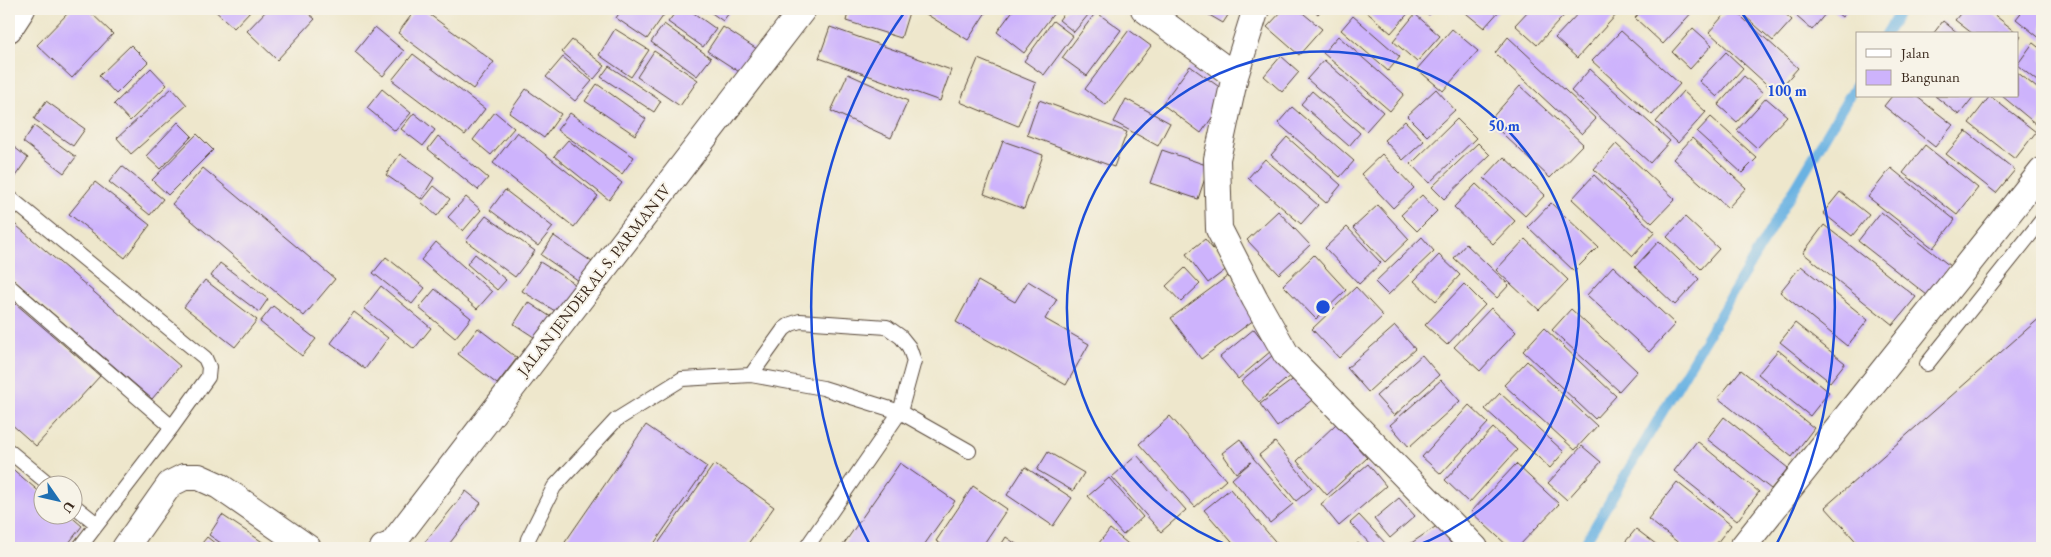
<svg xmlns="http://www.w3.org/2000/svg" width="2051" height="557" viewBox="0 0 2051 557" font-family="'EB Garamond',serif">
  <rect width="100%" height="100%" fill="#f7f3e8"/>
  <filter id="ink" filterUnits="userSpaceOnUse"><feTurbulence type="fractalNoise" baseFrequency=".02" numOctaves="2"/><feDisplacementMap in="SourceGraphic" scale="10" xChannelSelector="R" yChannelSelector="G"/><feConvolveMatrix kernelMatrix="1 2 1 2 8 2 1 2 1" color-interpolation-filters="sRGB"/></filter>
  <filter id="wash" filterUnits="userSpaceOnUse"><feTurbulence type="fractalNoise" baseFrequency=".0096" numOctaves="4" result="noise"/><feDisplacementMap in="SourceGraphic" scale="20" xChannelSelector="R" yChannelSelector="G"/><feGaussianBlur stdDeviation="1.12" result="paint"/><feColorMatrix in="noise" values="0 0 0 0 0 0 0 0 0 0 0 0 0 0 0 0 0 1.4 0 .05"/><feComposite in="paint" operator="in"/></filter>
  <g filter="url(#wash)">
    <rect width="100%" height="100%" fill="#eee7cc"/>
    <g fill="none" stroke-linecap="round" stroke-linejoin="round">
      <path stroke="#6ab2e2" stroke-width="10" d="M1886 34 1901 9
        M1582 548 1857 83"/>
    </g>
    <g id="blocks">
      <path fill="#cdb3fc" d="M72 9H87L113 34 72 78 37 45Z
        M213 9H252L234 28Z
        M268 9H303L315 19 277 60 247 31Z
        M416 9H422L494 62 473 89 398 33Z
        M622 9H668L647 39 616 18Z
        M678 9H688L716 29 703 47 668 22Z
        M706 9H732L723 21Z
        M849 9H910L901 38 846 21Z
        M918 9H988L968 40Z
        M1014 9H1057L1024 53 997 32Z
        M1067 9H1093L1074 32 1059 20Z
        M1199 9H1232L1223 23Z
        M1284 9H1298L1322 29 1299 55 1267 27Z
        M1312 9H1323L1318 14Z
        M1363 9H1412L1391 33Z
        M1422 9H1435L1429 15Z
        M1461 9H1501L1484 28Z
        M1530 9H1570L1537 45 1515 25Z
        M1582 9H1613L1618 13 1577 58 1555 38Z
        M1643 9H1695L1663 44 1635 18Z
        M1729 9H1733L1798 68 1776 93 1709 32Z
        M1737 9H1780L1792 20 1773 41Z
        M1788 9H1821L1826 13 1812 30Z
        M1832 9H1849L1842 17Z
        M1964 9H1987L2021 36 2017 41V34H1973L1955 20Z
        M2024 9H2042V40L2016 19Z
        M1096 12 1121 30 1087 76 1062 58Z
        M1415 14 1440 36 1417 62 1393 41Z
        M1353 16 1400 57 1388 71 1341 30Z
        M1053 21 1073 36 1044 75 1024 61Z
        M1943 21 1959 34H1933Z
        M664 24 711 58 697 76 651 42Z
        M375 27 404 51 383 76 355 52Z
        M723 27 760 51 744 75 707 51Z
        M830 27 951 70 940 101 819 58Z
        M1693 28 1712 45 1690 69 1672 52Z
        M615 29 649 50 631 77 599 55Z
        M1452 29 1478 51 1443 91 1417 69Z
        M1129 30 1151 46 1106 105 1085 89Z
        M1621 31 1680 84 1652 115 1592 61Z
        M1338 36 1404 94 1390 111 1323 53Z
        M1508 37 1596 119 1582 134 1495 53Z
        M572 40 605 66 594 79 562 52Z
        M2033 43 2042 50V85L2017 65Z
        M131 45 148 62 116 94 99 76Z
        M654 51 698 80 680 106 637 77Z
        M1726 52 1743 68 1717 97 1699 81Z
        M413 54 485 109 465 135 392 80Z
        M1281 56 1299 72 1282 92 1264 76Z
        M563 57 592 81 575 101 546 77Z
        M978 59 1036 83 1018 126 960 102Z
        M1324 60 1383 112 1366 131 1307 79Z
        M609 66 661 101 654 112 601 77Z
        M1190 66 1229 94 1201 133 1162 104Z
        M151 68 167 85 130 121 114 104Z
        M1590 69 1670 141 1650 163 1571 91Z
        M2017 72 2042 92V118L2037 125 2002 96H2017Z
        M848 74 908 101 891 138 831 111Z
        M1744 76 1763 93 1737 122 1718 105Z
        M597 84 646 119 635 135 585 101Z
        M1520 86 1583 144 1550 178 1489 121Z
        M172 88 187 105 131 154 117 138Z
        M382 89 411 113 395 131 367 108Z
        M526 89 561 114 544 138 509 113Z
        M1436 89 1455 110 1427 136 1407 116Z
        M1312 91 1360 133 1349 146 1301 104Z
        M1683 91 1706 112 1678 143 1656 122Z
        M1892 96H1916L1953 125 1935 147 1884 106Z
        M1935 96H1974L1959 115Z
        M1990 96 2036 132 2015 159 1969 123Z
        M1766 98 1787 116 1757 148 1737 130Z
        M1126 99 1170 123 1158 146 1114 122Z
        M1039 100 1127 132 1114 167 1027 135Z
        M46 101 85 129 73 146 34 119Z
        M1292 107 1354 161 1340 177 1278 123Z
        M495 112 514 128 491 155 473 140Z
        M414 113 435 130 423 146 401 129Z
        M570 113 634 157 622 174 557 130Z
        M1711 117 1757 158 1742 173 1697 132Z
        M1457 119 1476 138 1429 183 1411 164Z
        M1405 121 1424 141 1403 160 1384 140Z
        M178 122 192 136 160 169 146 156Z
        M34 126 76 157 64 173 23 142Z
        M1966 131 2015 170 1996 193 1946 154Z
        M517 132 598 196 574 227 493 163Z
        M197 134 213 150 168 195 152 180Z
        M438 136 488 178 478 190 428 149Z
        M1287 137 1341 185 1326 203 1271 155Z
        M1692 138 1746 188 1728 208 1673 159Z
        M568 140 622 183 609 200 554 156Z
        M1003 141 1043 155 1024 209 984 194Z
        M9 143 28 158 11 182 9 180Z
        M1478 143 1490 155 1444 199 1432 187Z
        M1616 144 1675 199 1652 223 1594 169Z
        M1925 145 1978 188 1957 215 1903 173Z
        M1162 150 1209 166 1198 199 1150 183Z
        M400 154 434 178 421 199 386 175Z
        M1382 154 1414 188 1393 208 1361 174Z
        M1504 157 1545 195 1525 216 1484 178Z
        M1265 159 1318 205 1301 224 1248 178Z
        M122 166 163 199 150 215 109 182Z
        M203 168 335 279 304 316 172 204Z
        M1891 168 1955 220 1933 248 1868 197Z
        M1594 175 1655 232 1633 256 1572 199Z
        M95 182 150 225 125 258 69 214Z
        M1476 184 1515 221 1493 244 1454 207Z
        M434 186 450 199 437 216 421 202Z
        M505 190 553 227 538 246 490 210Z
        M1840 192 1869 215 1852 236 1823 213Z
        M1422 195 1437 211 1417 231 1401 215Z
        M466 197 481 210 463 231 448 217Z
        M1551 203 1598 247 1574 271 1528 227Z
        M1378 205 1409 239 1385 262 1353 228Z
        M1278 211 1310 245 1279 274 1247 240Z
        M1881 212 1950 266 1927 295 1858 241Z
        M486 216 535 251 515 277 466 241Z
        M1685 217 1719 249 1701 269 1667 237Z
        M10 220 180 366 152 399 9 276Z
        M1824 225 1916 297 1893 325 1803 253Z
        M1347 227 1381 263 1359 284 1325 248Z
        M554 236 601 268 588 287 541 255Z
        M1422 237 1434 251 1388 295 1375 282Z
        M1205 239 1228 268 1208 283 1186 254Z
        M1525 239 1568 280 1539 310 1496 270Z
        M1659 241 1699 279 1675 305 1635 267Z
        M436 242 492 292 477 309 421 260Z
        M1466 244 1509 285 1497 298 1454 258Z
        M475 254 506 280 497 290 467 264Z
        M1314 255 1346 290 1316 319 1283 285Z
        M1439 255 1460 275 1436 301 1414 281Z
        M386 257 425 288 412 304 373 273Z
        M540 262 583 289 565 317 522 291Z
        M220 263 268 299 259 312 211 276Z
        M1613 266 1675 324 1649 352 1587 295Z
        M1801 266 1868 320 1847 346 1780 292Z
        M1185 268 1200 284 1181 302 1166 286Z
        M1228 276 1258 317 1201 359 1171 318Z
        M205 280 257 320 235 347 184 307Z
        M978 281 1015 302 1028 281 1057 299 1045 319 1089 344 1066 385 956 322Z
        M1464 284 1485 305 1447 345 1425 325Z
        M381 286 431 328 414 349 364 308Z
        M1356 287 1383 316 1339 358 1312 329Z
        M435 289 471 318 455 338 419 308Z
        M9 298 100 376 36 446 9 422Z
        M528 302 557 321 543 343 514 324Z
        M273 306 316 339 302 356 260 322Z
        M1491 308 1516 332 1480 371 1454 347Z
        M1571 309 1637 371 1619 391 1552 330Z
        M354 312 388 338 365 369 331 343Z
        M2042 316V548H1862L1825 507Z
        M1795 323 1845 363 1830 382 1780 342Z
        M1395 326 1415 349 1368 392 1347 368Z
        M478 328 517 358 497 384 458 354Z
        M1544 328 1616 396 1595 419 1523 351Z
        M1254 329 1271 351 1238 379 1220 357Z
        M1778 350 1829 392 1810 416 1758 374Z
        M1273 355 1291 375 1259 402 1241 382Z
        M1422 355 1439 375 1394 416 1376 396Z
        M1527 361 1597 426 1575 450 1504 385Z
        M1741 370 1814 428 1792 457 1718 398Z
        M1295 378 1312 400 1277 427 1260 404Z
        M1441 380 1460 401 1409 447 1390 425Z
        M1500 393 1564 452 1550 468 1485 409Z
        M1469 405 1488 423 1441 474 1422 457Z
        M1170 416 1226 480 1195 507 1139 444Z
        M1724 417 1788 468 1771 489 1707 439Z
        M1336 424 1367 458 1327 495 1297 461Z
        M646 425 707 467 651 548H561Z
        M1493 428 1517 450 1469 503 1445 480Z
        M1240 439 1254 459 1293 504 1270 523 1232 479 1251 462 1236 473 1222 453Z
        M1697 441 1759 492 1737 521 1674 471Z
        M1275 442 1312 488 1296 501 1259 455Z
        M1582 446 1601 462 1567 500 1548 483Z
        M1048 452 1084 473 1073 491 1037 470Z
        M1137 455 1186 510 1161 532 1112 477Z
        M900 463 955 501 922 548H841Z
        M714 464 774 507 745 548H655Z
        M1368 464 1386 486 1339 526 1321 504Z
        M1516 464 1559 504 1517 548H1510L1471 512Z
        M9 466 42 494V514H68L82 526 65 548H9Z
        M1025 467 1072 498 1053 526 1007 495Z
        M1109 478 1143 517 1123 535 1088 496Z
        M1677 482 1731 525 1713 548H1685L1648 519Z
        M973 486 1007 509 981 548H947L936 541Z
        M1230 489 1280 547 1278 548H1237L1204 510Z
        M466 491 481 503 446 548H420Z
        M1399 498 1415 516 1390 538 1374 519Z
        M222 515 264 543 260 548H228L209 535Z
        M1359 515 1387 545 1384 548H1374L1350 523Z
        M1438 525 1454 548H1404Z
        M1110 529 1133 548H1095Z
        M1636 529 1661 548H1620Z
        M207 537 221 548H198Z
        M1006 537 1019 546 1017 548H999Z
        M1358 543 1363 548H1353Z"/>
    </g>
  </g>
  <g filter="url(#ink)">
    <use href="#blocks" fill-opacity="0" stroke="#564638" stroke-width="1"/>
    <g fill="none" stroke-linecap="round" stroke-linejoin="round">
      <g stroke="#564638" stroke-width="16">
        <path id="service" d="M9 197 205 358 209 367 208 377 172 427
          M9 286 172 427 79 548
          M1927 364 2042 220
          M751 375 784 329 791 324 800 321 887 327 901 337 909 347 914 361 900 412 806 548
          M9 451 49 484
          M72 504 97 524
          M526 548 528 539 554 487 616 420 682 379 751 375 823 388 900 412 969 451"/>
      </g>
      <g stroke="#564638" stroke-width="28">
        <path id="minor" d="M1144 9 1235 76
          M1256 9 1235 76 1217 159 1219 229 1255 299 1286 354 1475 548
          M9 29 22 9
          M125 548 170 484 184 477H199L219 486 308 548
          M383 548 392 544 803 9
          M1742 548 2042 171"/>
      </g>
      <use href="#service" stroke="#fff" stroke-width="14"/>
      <use href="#minor" stroke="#fff" stroke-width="26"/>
    </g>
  </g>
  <g fill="none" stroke="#1d4ed8" stroke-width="2.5">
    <path d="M1235 548A256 256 0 1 1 1411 548"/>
    <path d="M871 547A512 512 0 0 1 906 10M1740 10A512 512 0 0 1 1775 547"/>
  </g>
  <g text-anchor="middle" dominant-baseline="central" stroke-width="4" stroke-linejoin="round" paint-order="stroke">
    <g font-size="16" fill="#3b2a1e" stroke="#f7f3e8">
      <text transform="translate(594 280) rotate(-52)">JALAN JENDERAL S. PARMAN IV</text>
    </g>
  </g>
  <circle cx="1323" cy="307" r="8" fill="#1d4ed8" stroke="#f7f3e8" stroke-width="2.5"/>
  <g font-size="15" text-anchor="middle" font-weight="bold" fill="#1d4ed8" stroke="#f7f3e8" stroke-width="4" stroke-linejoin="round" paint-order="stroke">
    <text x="1787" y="96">100 m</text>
    <text x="1504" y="131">50 m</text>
  </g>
  <rect width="2051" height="557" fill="none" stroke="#f7f3e8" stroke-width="30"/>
  <rect x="1856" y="32" width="162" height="65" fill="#f7f3e8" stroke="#aca397"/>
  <rect x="1866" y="49" width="25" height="8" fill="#ffffff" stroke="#aca397"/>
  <text x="1901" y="58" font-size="15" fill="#3b2a1e">Jalan</text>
  <rect x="1866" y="70" width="25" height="15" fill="#cdb3fc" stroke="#aca397"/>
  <text x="1901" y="82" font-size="15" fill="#3b2a1e">Bangunan</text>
  <g transform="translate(58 500) rotate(124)"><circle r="24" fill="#f7f3e8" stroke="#aca397"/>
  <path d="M0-4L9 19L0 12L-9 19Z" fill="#1f6fb2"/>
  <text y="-8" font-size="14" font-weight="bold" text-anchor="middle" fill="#3b2a1e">U</text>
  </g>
</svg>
